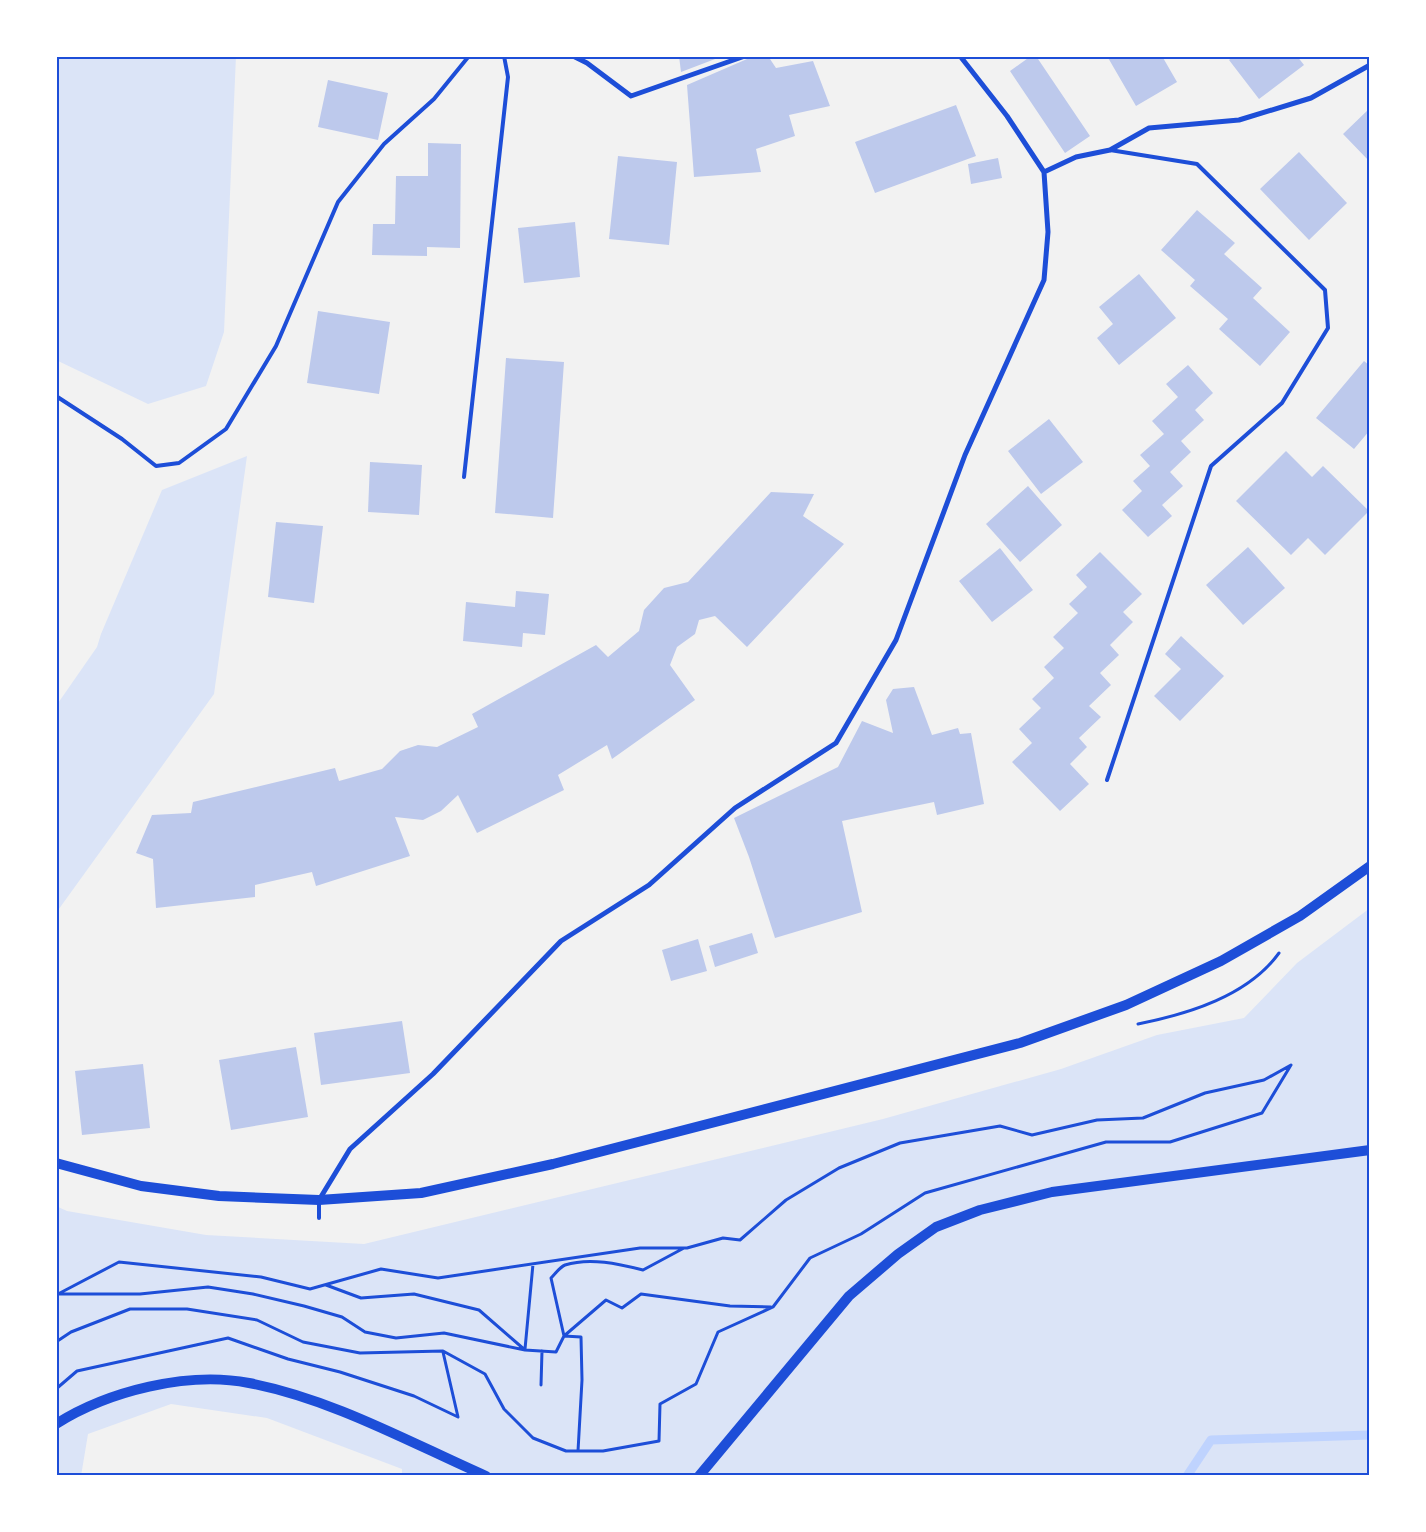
<svg xmlns="http://www.w3.org/2000/svg" width="1426" height="1532" viewBox="0 0 1426 1532" font-family="Mulish,sans-serif">
  <rect width="100%" height="100%" fill="#f2f2f2"/>
  <path fill="#dbe4f7" d="M56 56H236L224 332 206 386 148 404 56 360Z
    M247 456 214 694 56 913V706L97 647 101 634 162 490Z
    M1370 908V1476H402V1469L267 1418 171 1404 88 1434 81 1476H56V1206L67 1211 206 1235 364 1244 883 1119 1061 1069 1157 1035 1244 1018 1297 963Z"/>
  <g fill="none" stroke-linecap="round" stroke-linejoin="round">
    <path stroke="#bfd3fe" stroke-width="9" d="M1187 1476 1211 1440 1370 1435"/>
  </g>
  <path fill="#bdc9ec" d="M679 56H723L681 72Z
    M754 56H768L776 68 813 61 830 106 789 115 795 136 756 149 761 172 694 177 687 85Z
    M1031 56H1036L1090 136 1065 153 1010 71Z
    M1107 56H1162L1177 82 1136 106Z
    M1234 56H1297L1304 65 1259 99 1229 60Z
    M328 80 388 93 378 140 318 127Z
    M956 105 976 156 875 193 855 142Z
    M1370 108V162L1343 134Z
    M428 143 461 144 460 248 427 247V256L372 255 373 224H395L396 176H428Z
    M1299 152 1347 203 1309 240 1260 189Z
    M618 156 677 162 669 245 609 239Z
    M998 158 1002 178 971 184 968 164Z
    M1197 210 1235 243 1224 254 1262 288 1253 298 1290 332 1260 366 1219 329 1228 319 1190 286 1195 280 1161 250Z
    M575 222 580 277 524 283 518 228Z
    M1139 274 1176 318 1119 365 1097 338 1113 324 1099 307Z
    M318 311 390 322 379 394 307 383Z
    M506 358 564 362 553 518 495 513Z
    M1364 361 1370 366V430L1354 449 1316 418Z
    M1188 365 1213 393 1195 410 1204 420 1181 441 1191 452 1170 472 1183 486 1162 505 1172 516 1148 537 1122 510 1142 491 1133 481 1150 466 1140 455 1164 434 1152 421 1178 397 1166 384Z
    M1049 419 1083 462 1041 494 1008 451Z
    M1286 451 1312 477 1323 466 1369 511 1325 555 1308 538 1291 555 1236 501Z
    M370 462 422 465 419 515 368 512Z
    M1028 486 1062 525 1020 562 986 524Z
    M771 492 814 494 803 516 844 544 747 647 715 616 699 620 695 634 677 647 670 665 695 700 612 759 607 745 558 775 564 790 477 833 458 795 441 811 423 820 395 817 410 856 316 886 312 872 255 885V897L156 908 153 859 136 853 152 815 191 813 193 802 335 768 339 781 382 769 400 751 418 745 437 747 478 727 472 714 596 645 608 657 639 631 644 610 664 588 688 582Z
    M276 522 323 526 314 603 268 597Z
    M1248 547 1285 588 1243 625 1206 585Z
    M1000 548 1033 590 992 622 959 581Z
    M1100 552 1142 594 1123 612 1133 622 1110 645 1119 655 1100 673 1111 685 1089 706 1101 717 1079 738 1087 747 1070 764 1089 784 1060 811 1012 762 1032 743 1019 729 1041 708 1032 699 1054 678 1044 667 1064 648 1053 637 1078 613 1069 604 1087 587 1076 575Z
    M516 591 549 594 545 635 523 633 522 647 463 641 466 602 515 607Z
    M1181 636 1224 676 1180 721 1154 696 1181 669 1165 654Z
    M914 687 932 735 958 728 960 734 971 733 984 804 937 815 934 802 842 821 862 912 775 938 749 857 734 818 838 767 862 721 893 733 886 700 893 689Z
    M752 933 758 953 715 967 709 946Z
    M698 939 707 971 671 981 662 950Z
    M402 1021 410 1073 321 1085 314 1033Z
    M296 1047 308 1117 231 1130 219 1060Z
    M143 1064 150 1128 82 1135 75 1071Z"/>
  <g fill="none" stroke-linecap="round" stroke-linejoin="round">
    <path stroke="#1d4ed8" stroke-width="3" d="M1138 1024C1188 1014 1248 996 1279 953
      M326 1285 361 1298 414 1294 479 1310 525 1350
      M56 1287 58 1294
      M56 1294H140L208 1287 253 1294 304 1306 342 1317 365 1332 396 1338 444 1333 525 1350 556 1352 564 1336 606 1300 622 1308 641 1294 730 1306 771 1307
      M564 1336 551 1278C555 1274 560 1267 565 1265 590 1257 619 1264 643 1270L684 1248
      M564 1336 581 1337 582 1380 578 1451
      M56 1342 71 1332 130 1309H187L257 1320 303 1342 360 1353 443 1351 485 1374 504 1409 533 1438 566 1451H603L659 1441 660 1404 696 1384 718 1332 773 1307 810 1258 861 1234 925 1193 1106 1142H1170L1262 1113 1291 1065 1264 1080 1205 1093 1143 1118 1097 1120 1032 1135 1000 1126 900 1143 839 1168 786 1200 740 1240 723 1238 687 1248H640L438 1278 381 1269 310 1289 261 1277 119 1262 58 1294
      M525 1349 533 1264
      M541 1385 542 1351
      M56 1389 77 1371 228 1338 288 1359 340 1372 414 1396 458 1417 443 1352"/>
    <path stroke="#1d4ed8" stroke-width="4" d="M56 396 122 439 156 466 179 463 226 429 276 346 338 202 384 144 434 99 469 56
      M464 477 508 77 504 56
      M1107 780 1211 466 1282 403 1328 328 1325 290 1197 164 1110 150
      M319 1200V1218"/>
    <path stroke="#1d4ed8" stroke-width="5" d="M573 56 587 63 631 96 745 56
      M1044 172 1076 157 1110 150 1149 128 1239 120 1311 98 1370 65
      M319 1200 350 1149 433 1074 561 941 649 885 735 808 836 743 896 640 965 455 1044 280 1048 232 1044 172 1007 116 960 56"/>
    <path stroke="#1d4ed8" stroke-width="10" d="M56 1163 141 1186 219 1196 319 1200 421 1193 553 1164 1020 1043 1126 1005 1221 961 1300 916 1370 866
      M56 1424C108 1391 188 1371 249 1383 332 1399 409 1442 486 1476
      M699 1476 849 1296 898 1254 936 1227 980 1210 1052 1192 1370 1150"/>
  </g>
  <rect width="1426" height="1532" fill="none" stroke="#ffffff" stroke-width="115"/>
  <rect x="58" y="58" width="1310" height="1416" fill="none" stroke="#1d4ed8" stroke-width="2"/>
</svg>
